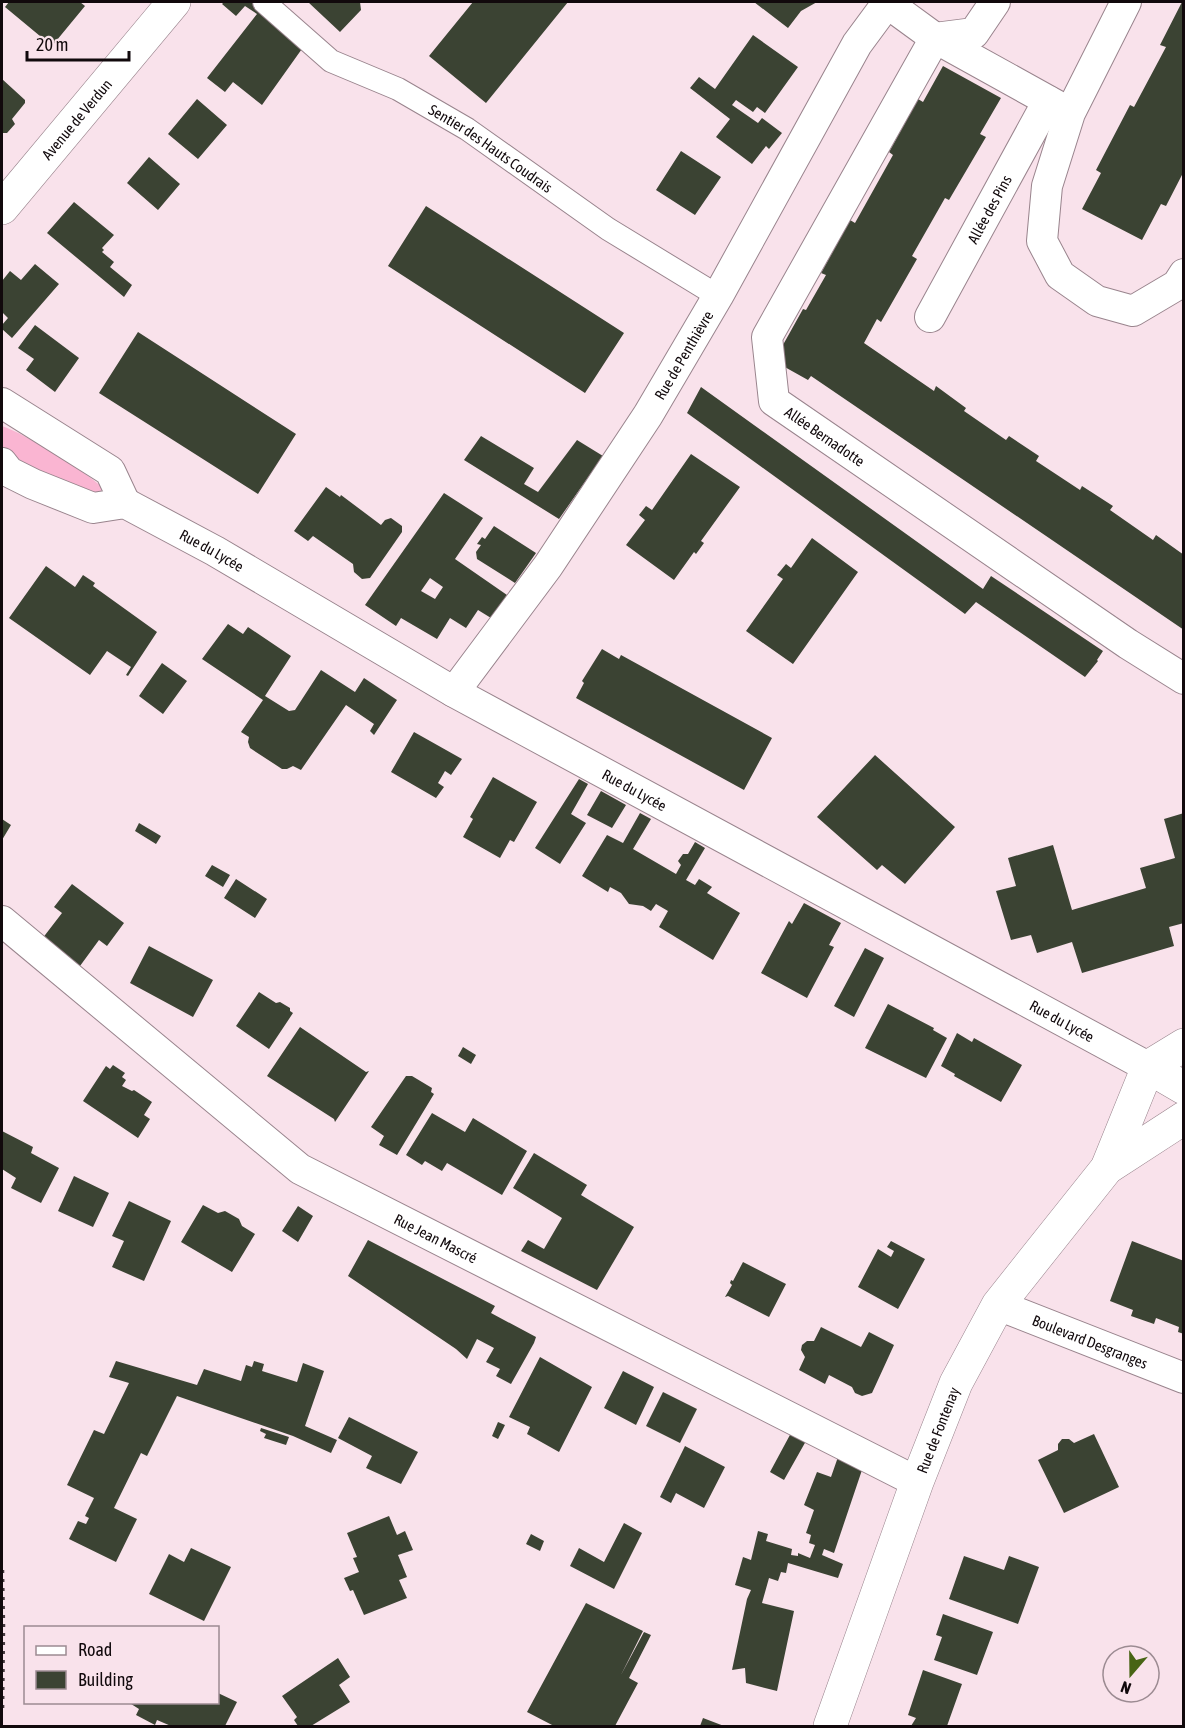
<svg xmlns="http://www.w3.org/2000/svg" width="1185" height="1728" viewBox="0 0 1185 1728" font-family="'Asap Condensed',sans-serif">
  <rect width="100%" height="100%" fill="#f9e2eb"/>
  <path fill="#fab5d2" d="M2 426C28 435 79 468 101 486V495C65 483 30 472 2 446Z"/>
  <path fill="#3b4333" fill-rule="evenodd" d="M9 2H80L85 6 52 46 5 7Z
    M224 2H254L304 46 262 105 233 82 225 92 207 78 257 14 245 6 236 16 222 4Z
    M308 2H360L361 10 340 32Z
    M473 2H568L486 103 429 56Z
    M754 2H817L801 11 788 28Z
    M1182 2 1184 171 1166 206 1161 204 1142 240 1082 209 1101 173 1096 170 1130 105 1134 107 1166 47 1160 45Z
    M753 35 798 67 765 113 757 107 753 112 736 100 732 105 758 123 762 118 782 133 769 149 766 146 752 164 716 137 730 119 690 88 699 77 715 89Z
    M943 66 1001 98 980 134 986 137 949 200 945 198 912 256 917 259 881 322 877 319 864 343 934 391 936 386 966 408 964 411 1006 440 1009 436 1039 456 1036 461 1080 490 1082 486 1113 506 1110 510 1153 540 1156 535 1184 555V630L811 376 808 380 774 361 803 309 806 310 826 275 821 273 850 220 855 223 893 155 889 152 918 99 923 102Z
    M2 79 25 100V103L12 119 15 124 7 133H3Z
    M197 99 227 125 198 159 168 134Z
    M681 151 721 177 695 215 656 190Z
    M149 157 180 184 158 210 127 183Z
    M74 202 114 235 102 248 104 250 102 252 114 262 110 267 132 285 124 297 47 233Z
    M426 206 624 333 585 393 388 266Z
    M35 264 59 284 12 338 2 329V325L8 318 2 312V281L10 271 21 280Z
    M35 325 79 358 55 392 26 370 34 359 18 348Z
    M138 332 296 434 258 494 99 393Z
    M701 387 983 589 991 576 1103 651 1097 660 1098 661 1085 677 976 602 965 614 687 413Z
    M481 436 534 468 524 484 538 492 577 440 603 456 559 519 464 460Z
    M691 454 740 487 701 541 704 543 696 554 694 552 674 580 626 545 645 520 639 515 646 506 652 510Z
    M326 487 340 497 341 495 381 525 385 520 391 518 402 526V532L370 578 362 579 354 572 353 564 313 536 308 541 294 531Z
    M444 493 483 518 455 559 507 595 491 618 478 610 466 628 450 618 437 639 401 618 396 626 365 605ZM430 578 443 587 435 599 421 591Z
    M494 526 536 553 515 583 477 559 476 552 481 545 477 544 482 537 485 539Z
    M812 538 858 572 793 664 746 631 783 579 777 575 786 564 791 568Z
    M46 566 75 587 83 575 95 583 93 586 157 632 128 676 126 675 131 667 107 651 90 675 9 618Z
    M228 624 243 634 248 627 291 656 265 696 289 711 295 710 321 670 355 692 364 678 397 700 374 735 370 731 374 724 346 705 301 770 293 766 287 769H282L250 748 248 742 249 737 241 732 263 700 202 659Z
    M602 649 619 659 621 655 772 738 744 790 576 698 584 683 582 681Z
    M162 663 187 681 163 714 139 696Z
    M414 732 462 759 451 775 445 771 438 783 444 787 436 798 391 772Z
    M875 755 955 827 905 884 882 865 877 870 817 817Z
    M493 777 537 802 514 842 510 840 500 858 463 837 473 819 470 817Z
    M579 779 588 784 571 814 586 823 560 864 535 848Z
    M601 791 626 805 612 828 587 815Z
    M640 813 651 819 633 849 676 874 681 865 678 861 683 854H688L695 842 705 848 686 880 695 885 699 879 712 887 707 893 740 913 713 960 659 927 668 911 656 904 651 911 643 906 629 904 621 893 610 887 608 892 582 876 607 835 623 843Z
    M1184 813V923L1169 927 1174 946 1082 973 1072 942 1037 953 1031 935 1011 940 996 891 1016 886 1008 858 1053 845 1072 910 1146 888 1140 868 1175 858 1164 819Z
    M2 819 11 825 2 840Z
    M139 823 161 836 156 844 135 831Z
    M212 865 230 875 223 887 205 876Z
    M236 879 267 899 255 918 224 898Z
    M72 884 124 923 107 946 99 940 80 966 42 939 62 913 54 907Z
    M804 903 841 923 829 945 834 947 807 998 761 973 789 921 792 924Z
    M149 946 213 980 193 1017 130 983Z
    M865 948 884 958 854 1017 834 1006Z
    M259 992 276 1003 280 1002 290 1008V1011L293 1013 269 1049 236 1026Z
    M888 1004 934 1028 933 1030 947 1038 926 1078 865 1048Z
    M300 1027 366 1072 369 1071 335 1122 334 1119 267 1076Z
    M957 1033 972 1042 974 1038 1022 1065 1001 1102 954 1076 955 1074 941 1066Z
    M463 1047 476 1055 471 1064 458 1056Z
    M113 1065 125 1073 122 1077 126 1080 122 1086 132 1091 134 1090 152 1102 144 1115 150 1119 138 1138 83 1101 106 1066 110 1069Z
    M406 1076H412L432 1088 431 1092 434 1094 397 1155 379 1145 384 1136 371 1127Z
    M432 1113 465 1132 473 1118 527 1151 502 1195 447 1163 442 1171 425 1161 422 1165 406 1155Z
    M2 1131 33 1147 31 1153 59 1168 41 1203 11 1188 16 1178 2 1169Z
    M534 1153 587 1185 581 1195 634 1227 597 1290 521 1251 528 1240 544 1249 562 1218 513 1188Z
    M74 1176 109 1193 93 1227 58 1211Z
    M129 1201 171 1221 144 1281 112 1267 124 1241 112 1236Z
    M203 1205 218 1213 225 1211 239 1219 242 1226 255 1234 232 1272 181 1242Z
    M298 1206 313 1216 298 1242 282 1231Z
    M368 1240 495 1306 491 1313 536 1337 534 1343 511 1384 496 1376 500 1369 486 1362 494 1348 477 1339 467 1359 456 1349 348 1276Z
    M891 1241 925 1259 898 1309 858 1287 878 1249 891 1257 894 1251 887 1247Z
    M1132 1241 1184 1261V1334L1178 1332 1179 1327 1156 1318 1154 1324 1131 1316 1133 1310 1110 1301Z
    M743 1262 786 1284 769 1317 728 1296 725 1297 732 1285 730 1283 731 1280 733 1281Z
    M821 1327 861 1347 869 1332 894 1345 872 1393 862 1396 855 1393 852 1387 829 1375 825 1384 799 1370 805 1357 801 1350 802 1345 807 1341H814Z
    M540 1357 592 1387 559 1452 527 1434 530 1427 509 1417Z
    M116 1361 197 1385 204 1369 241 1381 246 1365 252 1367 254 1361 264 1364 262 1371 297 1382 303 1363 324 1371 305 1426 337 1440 331 1453 293 1436 177 1396 147 1456 141 1453 114 1508 137 1519 116 1562 69 1539 78 1521 86 1524 89 1518 85 1516 94 1498 67 1485 94 1430 104 1434 129 1383 109 1377Z
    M623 1371 654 1387 636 1425 604 1408Z
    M663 1392 697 1409 680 1443 646 1426Z
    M349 1417 418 1452 401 1484 366 1468 372 1456 338 1438Z
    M498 1422 505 1425 498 1439 492 1436Z
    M261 1428 289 1437 286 1445 264 1438 266 1434 260 1431Z
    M791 1433 806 1441 784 1480 770 1472Z
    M1094 1434 1119 1487 1064 1513 1038 1460 1058 1450V1444L1062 1439H1069L1074 1443Z
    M685 1446 725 1467 704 1508 676 1493 671 1503 660 1497Z
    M838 1457 862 1470 834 1553 824 1549 822 1555 843 1564 838 1578 788 1563 786 1573 781 1572 778 1581 769 1578 762 1603 794 1611 777 1691 746 1683 745 1668 732 1670 747 1599 751 1590 735 1585 743 1557 751 1560 758 1531 768 1534 766 1541 792 1549 791 1555 798 1556V1553L810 1558 815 1545 809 1543 811 1535 806 1533 814 1510 804 1505 817 1472 831 1477Z
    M389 1516 397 1535 405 1531 413 1550 398 1555 407 1577 399 1580 407 1598 364 1615 353 1590 350 1591 344 1578 359 1572 353 1558 357 1557 347 1533Z
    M624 1523 642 1533 614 1589 570 1566 579 1548 604 1562Z
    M531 1534 544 1541 540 1551 526 1544Z
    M191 1548 231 1567 204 1621 149 1594 169 1554 184 1562Z
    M964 1556 1004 1570 1009 1556 1039 1567 1018 1624 949 1599Z
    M586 1603 643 1631 621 1675 644 1632 651 1635 629 1678 638 1683 615 1726H554L527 1712Z
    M943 1614 993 1632 977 1675 934 1660 942 1637 936 1635Z
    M338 1658 350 1677 339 1685 350 1702 311 1726H298L294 1720 297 1717 282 1696Z
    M923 1670 962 1684 947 1726H911L916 1718 908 1715Z
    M218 1693 237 1702 225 1726H171L157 1720 155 1725 136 1715 139 1709 128 1702H218Z
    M703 1718 724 1726H700Z"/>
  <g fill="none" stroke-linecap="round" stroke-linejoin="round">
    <g stroke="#99848d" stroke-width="24">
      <g id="pedestrian">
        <path id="s1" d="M264 2 331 61 398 89 467 129 608 229 718 296"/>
      </g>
    </g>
    <g stroke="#99848d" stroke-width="32">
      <g id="minor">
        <path id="s2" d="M995 2 974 33 935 38 767 337 774 401 1128 644 1184 679"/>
        <path d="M1126 2 1070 113 1047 186 1042 241 1060 275 1097 301 1133 311 1177 285 1184 274"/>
        <path d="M887 3 935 38 1065 110"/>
        <path id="s3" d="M930 317 1048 101"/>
        <path d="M2 403 110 471 125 503"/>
        <path id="s4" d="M2 463 9 472 33 484 93 508 125 503 215 551 454 692 1148 1067"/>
        <path id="s5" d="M454 692 548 566 648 415 718 296 857 44 888 2"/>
        <path id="s6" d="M2 921 300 1169 917 1482"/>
        <path id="s7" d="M998 1305 1184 1378"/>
      </g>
    </g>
    <g stroke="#99848d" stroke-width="34">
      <g id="tertiary">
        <path id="s8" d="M2 208 174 2"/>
      </g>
    </g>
    <g stroke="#99848d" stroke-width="34">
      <g id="secondary">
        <path d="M1148 1067 1184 1045"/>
        <path d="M1148 1067 1184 1088"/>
        <path d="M1107 1168 1184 1118"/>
        <path id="s9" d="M830 1726 917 1482 956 1383 998 1305 1107 1168 1148 1067"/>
      </g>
    </g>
    <use href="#pedestrian" stroke="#fff" stroke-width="22"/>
    <use href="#minor" stroke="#fff" stroke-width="30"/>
    <use href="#tertiary" stroke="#fff" stroke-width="33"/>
    <use href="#secondary" stroke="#fff" stroke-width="33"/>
    <path stroke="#44383d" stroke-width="4.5" stroke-dasharray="3 6" stroke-linecap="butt" d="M2 1570 3 1626 2 1714"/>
  </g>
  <g text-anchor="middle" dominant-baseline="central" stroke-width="6" stroke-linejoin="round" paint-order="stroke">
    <g font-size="15" fill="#11090c" stroke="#f9e2eb">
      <text stroke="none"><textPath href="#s8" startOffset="116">Avenue de Verdun</textPath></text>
      <text stroke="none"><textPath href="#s1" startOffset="272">Sentier des Hauts Coudrais</textPath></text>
      <text stroke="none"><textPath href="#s3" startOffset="123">Allée des Pins</textPath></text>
      <text stroke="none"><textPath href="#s5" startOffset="408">Rue de Penthièvre</textPath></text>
      <text stroke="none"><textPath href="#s2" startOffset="546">Allée Bernadotte</textPath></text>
      <text stroke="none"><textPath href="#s4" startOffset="234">Rue du Lycée</textPath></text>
      <text stroke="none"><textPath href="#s4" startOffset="720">Rue du Lycée</textPath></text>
      <text stroke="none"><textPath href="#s4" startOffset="1206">Rue du Lycée</textPath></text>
      <text stroke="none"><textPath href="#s6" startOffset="540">Rue Jean Mascré</textPath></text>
      <text stroke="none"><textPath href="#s7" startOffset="99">Boulevard Desgranges</textPath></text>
      <text stroke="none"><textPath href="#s9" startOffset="315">Rue de Fontenay</textPath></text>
    </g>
  </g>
  <rect width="1185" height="1728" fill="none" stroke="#11090c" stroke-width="6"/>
  <rect x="24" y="1626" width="195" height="78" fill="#f9e2eb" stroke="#9c8b92" stroke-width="1.5"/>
  <rect x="36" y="1646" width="30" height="9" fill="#ffffff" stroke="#9c8b92" stroke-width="1.5"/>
  <text x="78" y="1656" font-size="18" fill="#11090c">Road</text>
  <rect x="36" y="1671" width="30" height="18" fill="#3b4333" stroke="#9c8b92" stroke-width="1.5"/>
  <text x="78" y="1686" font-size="18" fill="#11090c">Building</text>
  <g transform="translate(1131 1674) rotate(200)"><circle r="28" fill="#f9e2eb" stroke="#9c8b92" stroke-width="1.5"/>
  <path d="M0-4.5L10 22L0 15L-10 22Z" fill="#486415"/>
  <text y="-9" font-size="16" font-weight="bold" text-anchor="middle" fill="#11090c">N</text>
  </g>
  <path d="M27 51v9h102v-9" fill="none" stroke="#11090c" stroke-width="3"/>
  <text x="36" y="51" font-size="18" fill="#11090c" stroke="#f9e2eb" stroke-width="4.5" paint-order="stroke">20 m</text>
</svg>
